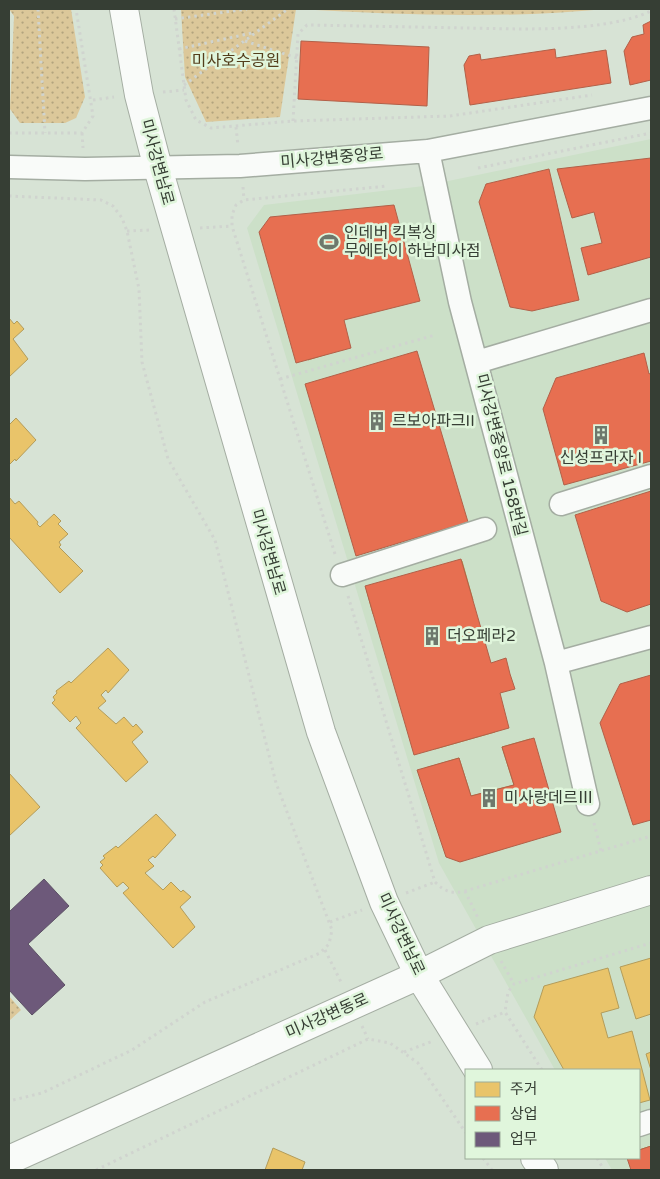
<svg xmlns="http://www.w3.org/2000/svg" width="660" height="1179" viewBox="0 0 660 1179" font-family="'Varela Round','Noto Sans KR',sans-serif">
  <defs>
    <pattern id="green-dots" width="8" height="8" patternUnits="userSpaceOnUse" patternTransform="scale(1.25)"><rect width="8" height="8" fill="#dcc89a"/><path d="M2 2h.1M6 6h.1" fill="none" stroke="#b3a47e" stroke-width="1.8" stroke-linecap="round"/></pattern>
  </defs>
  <rect width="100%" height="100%" fill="#d7e3d5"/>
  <path fill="#cce0c8" d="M651 139V1170H612L605 1158H639V1070H555L439 863 247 228 264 205 424 186Z"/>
  <path fill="url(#green-dots)" d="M9 9H71L85 97 76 118 65 123H20L10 109 14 16Z
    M181 9H606C502 19 400 15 296 9L280 117 206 122 185 77Z
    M9 996 21 1010 9 1021Z"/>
  <path fill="#e9c46a" stroke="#b39c5a" d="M391 218 397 243 386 246 399 295 316 316 327 354 308 360 273 227 292 223 297 242Z
    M9 318 14 324 17 321 24 329 13 339 28 359 9 377Z
    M416 355 464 520 359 551 310 386Z
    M16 418 36 440 16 461 15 459 9 465V425Z
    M9 497 15 504 19 501 38 522 37 524 40 527 54 514 61 521 58 524 68 534 59 542 61 545 59 547 83 571 60 593 9 537Z
    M462 561 473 600 459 605 495 732 435 749 394 608 373 614 366 588Z
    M108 648 129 670 108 693 106 690 101 695 106 701 98 708 116 724 124 717 133 727 136 724 143 732 132 742 148 762 126 782 76 728 81 723 76 716 70 722 52 703 55 700 53 697 57 693 56 691 69 681 71 683Z
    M530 739 556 827 453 857 425 768 459 758 471 796 514 785 502 747Z
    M9 773 40 807 9 836Z
    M156 814 176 835 155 858 153 856 148 860 154 866 145 873 163 890 171 882 181 892 183 890 191 897 180 907 195 927 173 948 123 893 129 888 123 882 117 887 100 868 103 865 100 862 105 858 103 856 116 846 118 848Z
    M651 958V1014L636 1019 620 967Z
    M608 968 619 1008 601 1013 608 1038 632 1031 650 1100 639 1103V1070H564L534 1017 544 986Z
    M651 1052V1070L646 1054Z
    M651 1146V1170H643L639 1150Z
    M273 1148 305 1162 302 1170H265Z"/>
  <path fill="#e76f51" stroke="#b26048" d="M651 21V80L630 85 624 51 632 37 644 34 643 25Z
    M301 41 429 47 427 106 298 99Z
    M555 49 556 58 606 50 611 83 470 105 464 65 469 56 480 54 481 60Z
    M651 158V257L588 275 581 248 602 243 594 212 572 218 557 169Z
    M549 169 579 300 532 311 510 307 479 202 486 184Z
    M394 205 420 301 344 320 351 348 296 363 259 232 270 217Z
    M417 351 468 522 356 556 305 384Z
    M644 353 649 374 651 373V461L564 485 543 409 556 378Z
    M651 491V604L627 612 601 601 575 515Z
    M461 559 491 663 506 658 510 674 515 689 500 693 509 728 414 755 365 586Z
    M651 675V820L633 825 600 723 620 684Z
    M534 738 561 832 460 862 446 857 417 770 459 758 471 796 514 785 502 747Z
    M651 1146V1170H631L627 1158H639V1150Z"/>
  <path fill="#6d597a" stroke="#5c5165" d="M44 879 69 906 28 944 65 985 32 1015 9 990V912Z"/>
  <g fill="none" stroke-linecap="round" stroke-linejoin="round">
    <g stroke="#a4ada2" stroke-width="25">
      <path id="minor" d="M428 151 460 302 556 663 651 637
        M9 167 85 169 240 166 428 151 651 108
        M477 362 651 310
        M561 504 651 476
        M342 575 485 529
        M556 663 588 804
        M639 1125 651 1121"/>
    </g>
    <g stroke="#a4ada2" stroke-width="30">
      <path id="major" d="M124 9 139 95 158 168 321 732 384 902 419 975 478 1070
        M535 1158 544 1170
        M9 1160 419 975 489 940 651 890"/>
    </g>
    <path stroke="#d0d4cf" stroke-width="3" stroke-dasharray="2.5 4" stroke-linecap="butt" d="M38 9 45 133
      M174 9 186 100 196 120 211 128 293 121 450 116 592 95
      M175 19 247 9
      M245 41 297 58
      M179 49 252 33
      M184 85 288 9
      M163 92 184 90
      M93 100 114 97
      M293 121 298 34 307 25C360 26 414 27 467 28 519 29 604 33 651 11
      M236 127 238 146
      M9 133H82L93 116 76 9
      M82 133 83 148
      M478 168 651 133
      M243 187 244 200
      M9 196 101 200 113 206 122 218 127 231 139 289 142 362 168 459 215 540 276 783 332 930 329 944 320 953 205 1002 132 1050 42 1093 9 1101
      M200 228 232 226
      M127 231 151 230
      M280 379 435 335
      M335 554 232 226V215L236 205 244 200 387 186
      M348 596 435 882C445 892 452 894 465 891L651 836
      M594 823 601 851
      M465 891 479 920
      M406 893 435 882
      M330 922 362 910
      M325 950 342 984
      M501 961 514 984
      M476 1024 505 1012
      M362 1026 368 1039
      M404 1052 433 1041
      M542 1070 505 1012 508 992 514 984 651 943
      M483 1158 492 1170
      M597 1158 604 1170
      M96 1170 368 1039 390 1043 418 1063 466 1133"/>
    <use href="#minor" stroke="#f9fbf9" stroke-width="22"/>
    <use href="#major" stroke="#f9fbf9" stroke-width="28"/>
  </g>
  <defs>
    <g id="stadium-bare" transform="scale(1.5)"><path d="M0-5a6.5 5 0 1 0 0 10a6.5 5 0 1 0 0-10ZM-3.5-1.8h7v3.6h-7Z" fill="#6e786c" stroke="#e0f6dc" stroke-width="2.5" paint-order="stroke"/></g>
    <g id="building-bare" transform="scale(1.5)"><path d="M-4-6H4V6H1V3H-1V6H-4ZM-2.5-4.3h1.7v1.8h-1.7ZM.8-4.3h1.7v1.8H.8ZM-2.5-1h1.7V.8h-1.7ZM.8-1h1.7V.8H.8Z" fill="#6e786c" stroke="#e0f6dc" stroke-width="2.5" paint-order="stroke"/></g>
  </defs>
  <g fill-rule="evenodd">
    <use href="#stadium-bare" x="329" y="242"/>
    <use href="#building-bare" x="377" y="421"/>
    <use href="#building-bare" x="601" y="435"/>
    <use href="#building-bare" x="432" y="636"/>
    <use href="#building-bare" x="489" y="798"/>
  </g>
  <g text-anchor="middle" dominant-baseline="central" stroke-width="5" stroke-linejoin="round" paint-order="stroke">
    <g font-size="16" fill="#533e1b" stroke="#e0f6dc">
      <text x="236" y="61">미사호수공원</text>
    </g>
    <g font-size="16" fill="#363e34" stroke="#e0f6dc">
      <text transform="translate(332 158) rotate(-5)">미사강변중앙로</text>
      <text transform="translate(157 162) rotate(75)">미사강변남로</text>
      <text transform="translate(501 455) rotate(76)">미사강변중앙로 158번길</text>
      <text transform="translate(268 552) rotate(74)">미사강변남로</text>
      <text transform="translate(401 934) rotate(65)">미사강변남로</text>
      <text transform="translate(327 1016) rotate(-24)">미사강변동로</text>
    </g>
    <g font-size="16" fill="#363e34" stroke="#e0f6dc" text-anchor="start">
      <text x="344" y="233">인데버 킥복싱<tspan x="344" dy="18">무에타이 하남미사점</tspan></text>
      <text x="392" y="421">르보아파크II</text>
      <text x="601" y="458" text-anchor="middle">신성프라자 I</text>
      <text x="447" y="636">더오페라2</text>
      <text x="504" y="798">미사랑데르Ⅲ</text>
    </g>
  </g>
  <rect width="660" height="1179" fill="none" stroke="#363e34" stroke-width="20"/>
  <rect x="465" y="1069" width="175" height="90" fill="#e0f6dc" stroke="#9cac99"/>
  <rect x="475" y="1082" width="25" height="15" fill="#e9c46a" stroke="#9cac99"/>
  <text x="510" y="1094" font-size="15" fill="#363e34">주거</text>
  <rect x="475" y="1106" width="25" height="15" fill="#e76f51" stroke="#9cac99"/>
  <text x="510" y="1119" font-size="15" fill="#363e34">상업</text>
  <rect x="475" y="1132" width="25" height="15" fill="#6d597a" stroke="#9cac99"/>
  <text x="510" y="1144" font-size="15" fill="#363e34">업무</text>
</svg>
